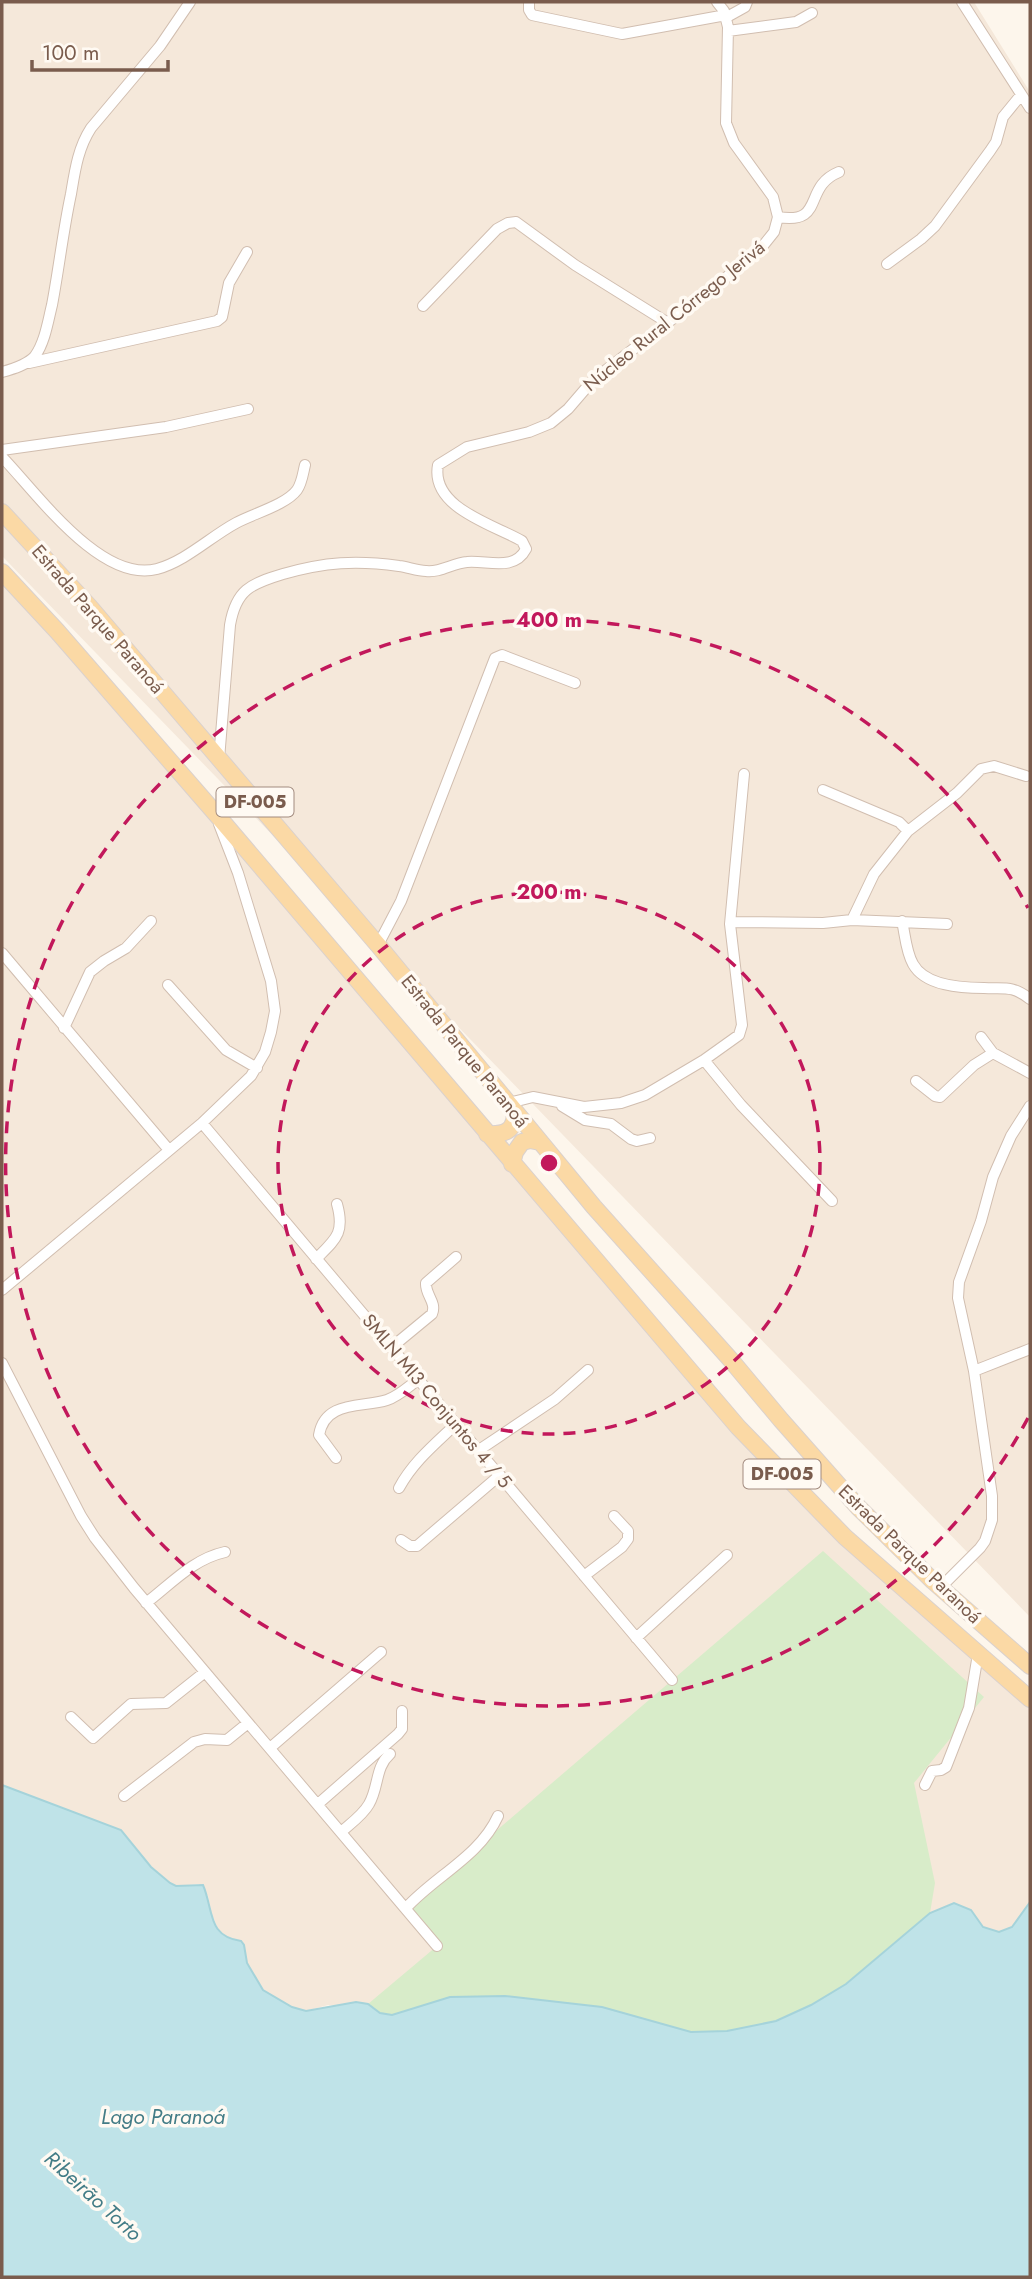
<svg xmlns="http://www.w3.org/2000/svg" width="1032" height="2279" viewBox="0 0 1032 2279" font-family="Jost,sans-serif">
  <rect width="100%" height="100%" fill="#fdf6ec"/>
  <path fill="#f5e8da" d="M2 2H974L1030 92V1617L2 556Z
    M2 571 57 631 845 1537 1030 1708V1902L1012 1927 999 1932 983 1927 971 1910 929 1913 846 1984 811 2005 602 2007 505 1996 409 2012 328 2005 306 2011 292 2007 263 1990 246 1963 244 1945 241 1941 228 1939 220 1934 211 1912 208 1896 199 1884 176 1886 170 1883 151 1867 121 1830 2 1785Z"/>
  <path fill="#d8ecc9" d="M823 1551 984 1697 914 1783 935 1883 930 1913 846 1984 811 2005 776 2021 727 2031 691 2032 602 2007 505 1996 450 1997 392 2015 380 2013 368 2004 437 1946 406 1908Z"/>
  <path fill="#bfe3e8" stroke="#a5d3da" stroke-width="2" d="M2 1785 121 1830 151 1867 170 1883 176 1886 203 1885C214 1911 207 1936 241 1941L244 1945 247 1963 263 1990 292 2007 306 2011 356 2002 368 2004 380 2013 392 2015 450 1997 505 1996 602 2007 691 2032 727 2031 776 2021 811 2005 846 1984 930 1913 954 1903 971 1910 983 1927 999 1932 1012 1927 1030 1902V2277H2Z"/>
  <g fill="none" stroke-linecap="round" stroke-linejoin="round">
    <g stroke="#d1beb0" stroke-width="12">
      <path id="minor" d="M529 2V10L532 15 622 34 726 15
        M962 2 1030 108
        M727 17 745 7 747 2
        M728 31 796 22 812 13
        M778 217C826 225 802 187 839 172
        M887 264 921 239 935 226 990 151 996 142 1003 117 1021 95
        M423 306 497 229 508 223 516 222 575 265 668 323
        M29 363 217 321 222 317 229 283 247 252
        M2 372C13 369 27 365 35 356 45 342 48 321 52 305 59 268 63 231 71 194 75 170 78 148 91 128L160 46 190 2
        M2 450 166 427 248 409
        M2 457C36 492 101 584 157 569 186 561 210 537 236 523 252 514 286 505 297 490 302 483 303 473 305 465
        M219 759 230 625C236 590 250 584 283 574 325 562 356 560 399 566 408 567 417 571 426 571 440 573 453 563 467 562 487 560 514 572 526 549L522 541C495 525 430 508 438 465L467 447 529 432 551 423 568 409 593 380 722 281 762 247 774 232 778 217 773 197 734 143 726 123 728 27 724 11 717 2
        M908 831 957 793 981 769 994 766 1026 776
        M852 920 947 924
        M902 921C905 934 906 952 913 964 925 986 961 988 984 988 1005 989 1012 985 1030 999
        M730 924 744 774
        M378 945 401 901 495 658 502 655 575 683
        M2 953 169 1150
        M168 985 226 1050 257 1068
        M64 1028 90 972 104 961 126 948 151 921
        M981 1037 993 1053
        M704 1060 741 1105 832 1201
        M916 1081 935 1096 940 1097 974 1065 993 1053 1030 1073
        M509 1103 533 1097 584 1107 621 1103 645 1095 704 1060 739 1035 742 1025 730 924 735 922 823 923 852 920 874 874 908 831 899 822 823 790
        M562 1106 585 1120 611 1124 631 1139 637 1141 650 1138
        M202 1123 672 1680
        M316 1259C336 1239 345 1233 337 1204
        M2 1290 202 1123 251 1076 265 1052 271 1032 275 1011 271 981 238 873 219 824
        M392 1347 432 1314C437 1302 425 1295 426 1283L456 1257
        M2 1363 81 1516 95 1538 134 1588 437 1946
        M974 1371 1030 1349
        M479 1450 555 1399 588 1370
        M336 1458 319 1435C325 1400 362 1408 387 1400 399 1396 409 1386 419 1379
        M399 1488C413 1462 434 1445 456 1424
        M401 1540 410 1546H417L500 1475
        M584 1576 622 1547 628 1539V1531L614 1516
        M940 1588 980 1548 985 1541 992 1520V1496L974 1371 958 1298 959 1282 981 1221 993 1177 1011 1136 1030 1106
        M146 1603C171 1584 193 1559 225 1552
        M636 1638 727 1555
        M71 1717 93 1738 131 1704 166 1703 205 1672
        M270 1748 381 1652
        M925 1785 932 1771 941 1770 946 1767 969 1708 978 1654
        M124 1796 194 1742 205 1739 227 1740 248 1723
        M318 1804 398 1734 402 1729V1711
        M341 1832C350 1824 363 1815 369 1804 379 1787 375 1767 390 1754
        M406 1908C435 1876 480 1856 498 1816"/>
    </g>
    <g stroke="#dad1cd" stroke-width="18">
      <path id="primary" d="M2 512 89 606 378 945 594 1207 730 1359 781 1420 858 1507 933 1581 1030 1666
        M2 572 57 631 216 814 738 1427 845 1537 1030 1699
        M487 1134C505 1135 515 1131 515 1112
        M512 1164 515 1152 522 1142 530 1140 540 1142"/>
    </g>
    <use href="#minor" stroke="#fff" stroke-width="10"/>
    <use href="#primary" stroke="#fbd9a5" stroke-width="16"/>
  </g>
  <g fill="none" stroke="#c2185b" stroke-width="3.5" stroke-dasharray="12 9">
    <circle cx="549" cy="1163" r="271"/>
    <path d="M1028 1418A543 543 0 1 1 1028 908"/>
  </g>
  <g text-anchor="middle" dominant-baseline="central" stroke-width="7" stroke-linejoin="round" paint-order="stroke">
    <g fill="#fffaf3" stroke="#a28b7f" stroke-width="2">
      <rect x="216.5" y="787.5" width="77" height="29" rx="5"/>
      <rect x="743.5" y="1459.5" width="77" height="29" rx="5"/>
    </g>
    <g font-size="18" font-weight="bold" fill="#7a5c4d">
      <text x="255" y="802">DF-005</text>
      <text x="782" y="1474">DF-005</text>
    </g>
    <g font-size="19" fill="#7a5c4d" stroke="#fffaf3">
      <text transform="translate(674 316) rotate(-39)">Núcleo Rural Córrego Jerivá</text>
      <text transform="translate(98 619) rotate(49)">Estrada Parque Paranoá</text>
      <text transform="translate(465 1051) rotate(51)">Estrada Parque Paranoá</text>
      <text transform="translate(437 1401) rotate(50)">SMLN MI3 Conjuntos 4 / 5</text>
      <text transform="translate(910 1554) rotate(44)">Estrada Parque Paranoá</text>
    </g>
    <g font-size="21" font-style="italic" fill="#437c86" stroke="#fffaf3">
      <text x="163" y="2117">Lago Paranoá</text>
      <text transform="translate(93 2196) rotate(42)">Ribeirão Torto</text>
    </g>
  </g>
  <circle cx="549" cy="1163" r="10" fill="#c2185b" stroke="#fffaf3" stroke-width="3.5"/>
  <g font-size="21" text-anchor="middle" font-weight="bold" fill="#c2185b" stroke="#fffaf3" stroke-width="7" stroke-linejoin="round" paint-order="stroke">
    <text x="549" y="627">400 m</text>
    <text x="549" y="899">200 m</text>
  </g>
  <rect width="1032" height="2279" fill="none" stroke="#7a5c4d" stroke-width="7"/>
  <path d="M32 60v10h136v-10" fill="none" stroke="#7a5c4d" stroke-width="3.5"/>
  <text x="42" y="60" font-size="21" fill="#7a5c4d" stroke="#fffaf3" stroke-width="5" paint-order="stroke">100 m</text>
</svg>
